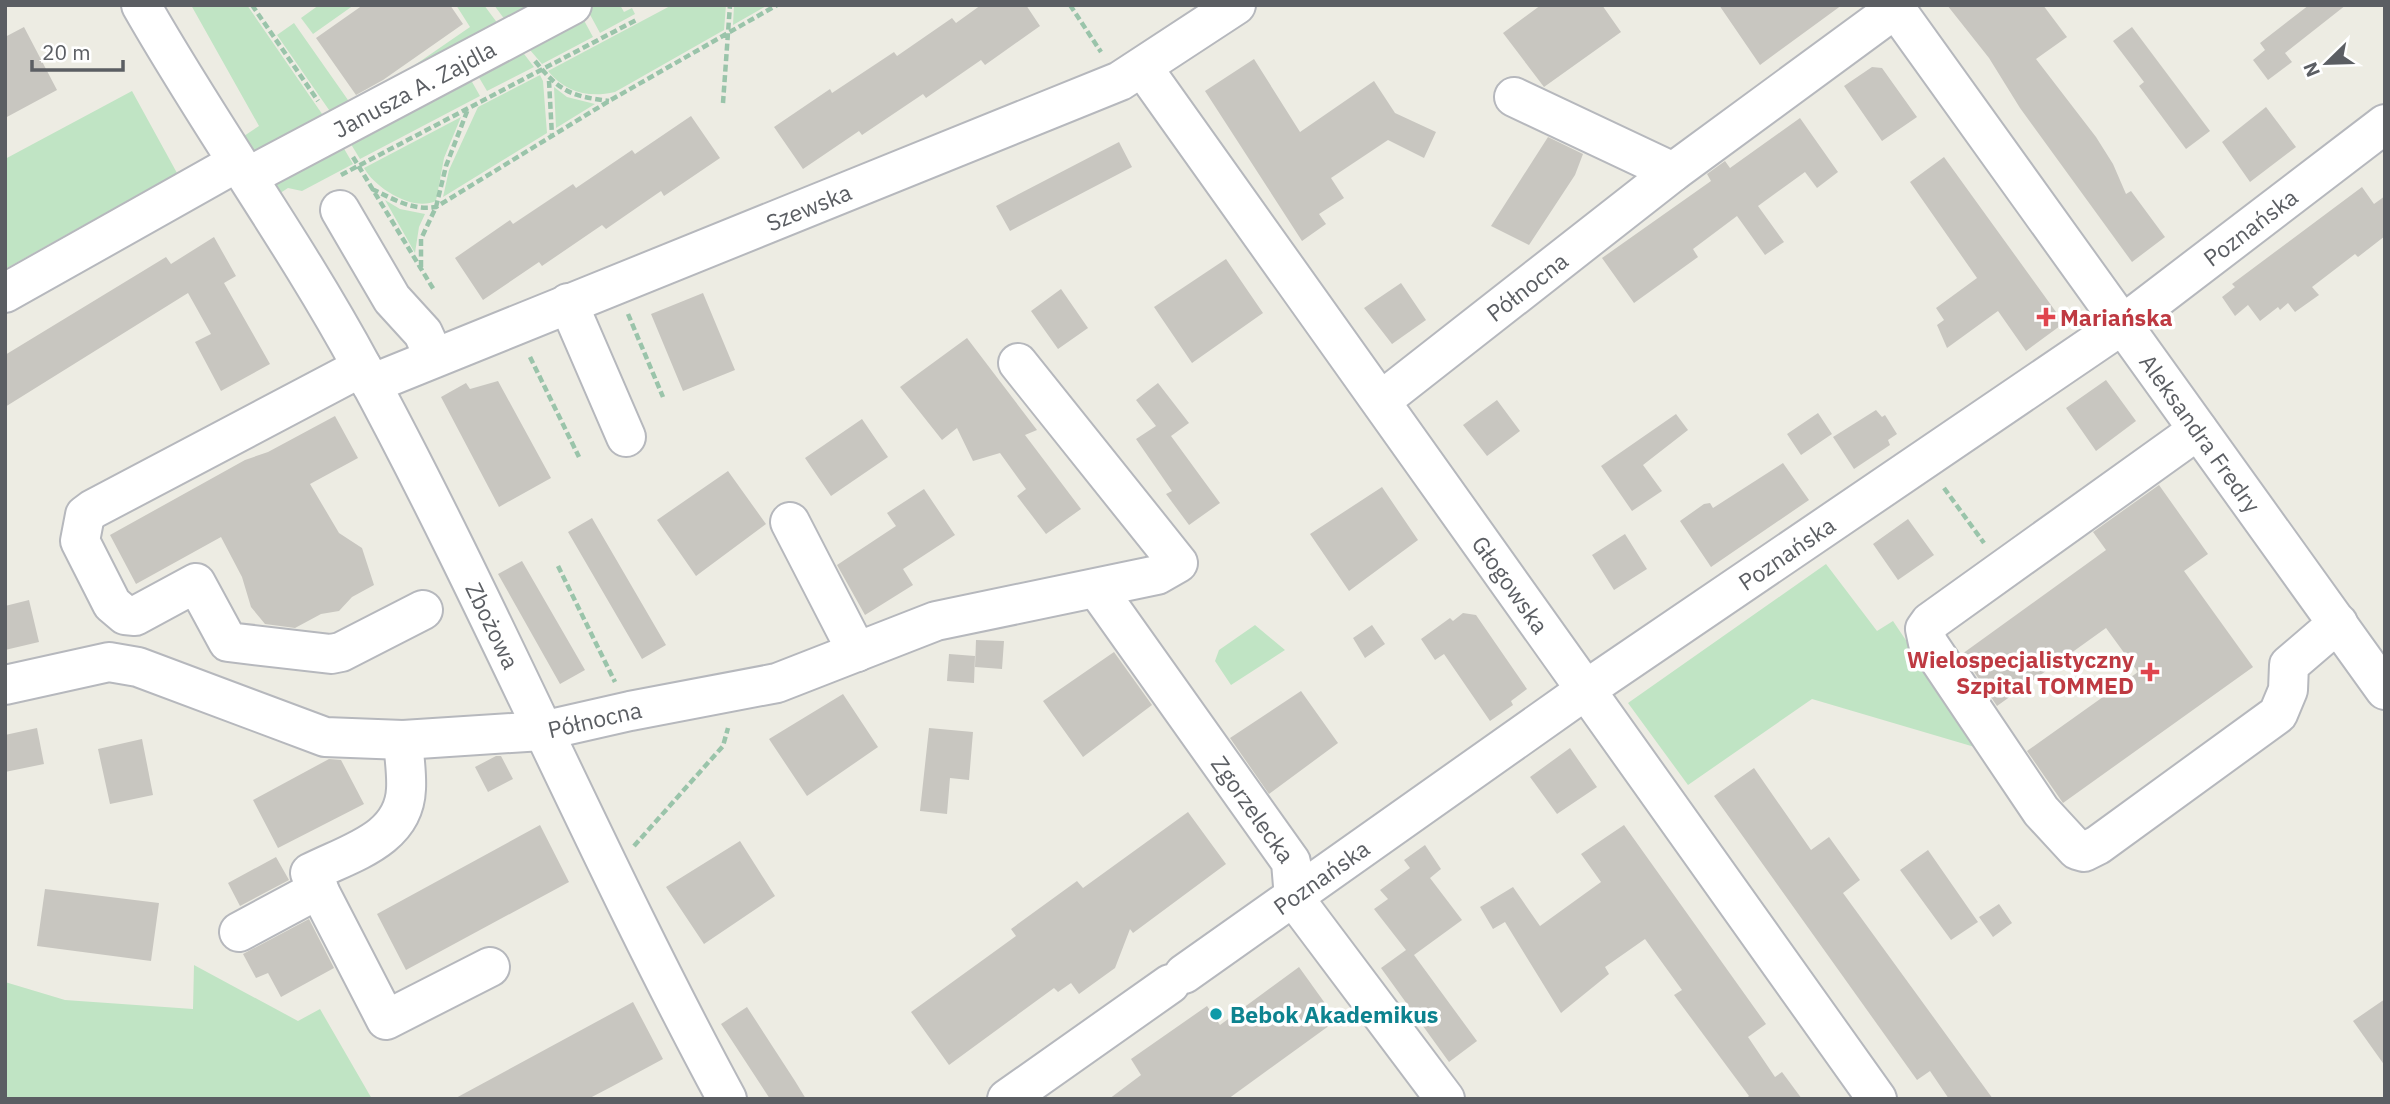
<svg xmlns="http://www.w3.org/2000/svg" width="2390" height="1104" viewBox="0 0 2390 1104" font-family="'IBM Plex Sans',sans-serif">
  <rect width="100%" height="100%" fill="#edece3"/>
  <path fill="#c0e4c4" d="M191 5H247L329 124 252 166 232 144 259 126Z
    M319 5H354L313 34 301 18Z
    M456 5H484L504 32 367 98 470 27Z
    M494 5H555L511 28Z
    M595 5H620L624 12 632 8 635 14 600 33 587 9Z
    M672 5H726L724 30 615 92C589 98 566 93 548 71Z
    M734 5H768L733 25Z
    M580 13 593 37 542 64 524 43Z
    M294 23 355 110 336 120 277 35Z
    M518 46 534 67 487 91 474 69Z
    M467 73 480 96 360 159 346 136Z
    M540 75 543 81 547 133 443 197 449 170 478 107Z
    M554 87 567 97 595 104 556 128Z
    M132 91 177 173 5 269V159Z
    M461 117 444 158 436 201C413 212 375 188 364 168Z
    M339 140 353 164 302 191 288 188 271 199 263 186Z
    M385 200 400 209 425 214 419 227 415 253Z
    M1826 564 1877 631 1893 621 1978 748 1812 699 1688 785 1628 703Z
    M1255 625 1285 650 1231 685 1215 661 1219 650Z
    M194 965 298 1021 320 1009 372 1099H5V982L65 1000 193 1009Z"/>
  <path fill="#c8c6c0" d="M363 5H450L463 24 383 80 356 95 316 38Z
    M981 5H1026L1040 26 985 65 981 60 926 98 923 94 862 135 859 131 803 169 774 127 830 89 832 93 894 52 897 56 952 18 956 23Z
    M1541 5H1602L1621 32 1544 87 1503 33Z
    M1719 5H1842L1760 65Z
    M1947 5H2043L2067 37 2036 59 2096 137 2113 164 2126 194 2131 191 2165 237 2132 262 2020 108 1989 58Z
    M2309 5H2346L2285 53 2292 62 2268 80 2253 60 2265 50 2260 43Z
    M24 27 57 90 5 118V37Z
    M2132 27 2210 131 2186 149 2139 86 2144 82 2113 41Z
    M1254 59 1300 132 1374 81 1395 113 1436 132 1424 158 1388 140 1331 178 1344 198 1319 214 1326 224 1302 241 1205 91Z
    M1872 67 1882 68 1917 117 1882 141 1844 86Z
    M2266 107 2296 147 2250 182 2222 142Z
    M691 116 720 158 664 196 661 191 606 229 602 225 542 266 539 262 483 300 455 258 510 220 513 224 573 184 576 188 632 150 635 154Z
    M1800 118 1838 172 1817 188 1805 172 1758 206 1784 242 1765 255 1737 216 1693 249 1698 257 1634 303 1602 258 1711 181 1707 174 1725 161 1730 168Z
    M1548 137 1583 154 1575 175 1529 245 1491 226Z
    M1119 142 1132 167 1010 231 996 206Z
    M1944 157 2064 323 2026 351 1998 311 1947 348 1937 325 1944 320 1936 308 1977 278 1910 182Z
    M2362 187 2374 204 2385 196V236L2358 257 2355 254 2312 287 2319 295 2295 312 2288 303 2280 310 2278 307 2260 321 2248 305 2235 316 2222 297 2235 287 2232 284Z
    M214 237 236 276 224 283 270 364 221 391 195 342 211 334 188 293 5 407V355L166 257 171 264Z
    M1226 259 1263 313 1192 363 1154 307Z
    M1401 283 1426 320 1392 344 1364 308Z
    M1061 289 1088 328 1058 349 1031 311Z
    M703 293 735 370 683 391 651 314Z
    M967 338 1037 430 1025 435 1081 509 1046 534 1017 496 1026 489 1000 453 973 461 957 428 942 440 900 387Z
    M2106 380 2136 421 2096 451 2066 408Z
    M498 381 551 478 499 507 441 397 466 383 470 389Z
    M1158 383 1189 423 1171 436 1220 503 1189 525 1166 494 1172 491 1136 439 1156 426 1136 400Z
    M1497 400 1520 431 1487 456 1463 425Z
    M1876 410 1882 417 1885 415 1897 434 1888 440 1890 445 1854 469 1833 437Z
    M1818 413 1832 434 1801 455 1787 434Z
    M1676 414 1688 430 1643 465 1662 491 1632 511 1601 466Z
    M335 416 358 458 310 484 339 533 362 548 374 585 352 597 339 611 321 614 295 628 265 624 251 607 242 577 221 537 136 584 110 535 245 460 268 452Z
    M862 419 888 457 831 496 805 458Z
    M1783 463 1809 500 1711 567 1680 521 1704 504 1710 503 1713 508Z
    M728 471 766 524 696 576 657 520Z
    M2159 485 2208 554 2184 571 2253 667 2063 803 2027 751 2138 672 2106 628 1997 706 1962 654 2106 550 2093 532Z
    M1382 487 1418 540 1349 591 1310 534Z
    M924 489 955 535 903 569 913 585 865 615 837 565 896 526 887 513Z
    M592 518 666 645 642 659 568 532Z
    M1908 519 1934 555 1898 580 1873 544Z
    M1625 534 1647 569 1614 590 1592 555Z
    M522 561 585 670 560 684 498 574Z
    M29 600 39 642 5 650V606Z
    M1463 613 1476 615 1527 689 1511 701 1513 705 1490 721 1444 654 1435 660 1421 639 1450 618 1453 621Z
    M1372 625 1385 644 1365 658 1353 638Z
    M976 640 1004 641 1002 669 975 667Z
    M1114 652 1152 705 1083 757 1043 701Z
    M949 654 975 656 974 683 947 681Z
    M1301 691 1338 743 1269 794 1230 738Z
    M843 694 878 747 807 796 769 739Z
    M37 728 44 764 5 772V735Z
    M929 728 973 732 969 780 950 778 947 814 920 811Z
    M142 739 153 795 110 804 98 749Z
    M1570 748 1597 787 1557 814 1530 777Z
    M496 756H501L513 779 488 792 475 767Z
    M329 759 341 760 364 804 278 848 253 800Z
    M1754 768 1811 850 1829 837 1860 880 1843 893 1993 1099H1949L1930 1071 1917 1080 1714 796Z
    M1188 812 1226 864 1133 933 1130 929 1115 968 1079 994 1071 983 1058 992 1054 988 949 1065 911 1012 1016 936 1011 929 1077 881 1083 888Z
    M540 825 569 882 406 970 377 914Z
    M1624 825 1766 1024 1748 1037 1775 1077 1782 1072 1802 1099H1745L1749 1096 1674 995 1682 990 1645 939 1605 967 1609 974 1561 1013 1505 922 1493 929 1480 907 1513 887 1540 926 1601 882 1581 854Z
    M740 841 775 896 704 944 666 887Z
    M1425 845 1441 869 1430 878 1462 920 1414 955 1477 1041 1449 1062 1381 968 1406 950 1374 909 1388 899 1380 890 1410 868 1404 860Z
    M1928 850 1978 922 1951 940 1900 870Z
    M276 857 289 880 240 906 228 883Z
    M45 889 159 903 151 961 37 946Z
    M1999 904 2012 923 1993 937 1979 917Z
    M309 919 334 968 281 997 268 973 256 978 243 954Z
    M1299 967 1337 1020 1228 1099H1109L1141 1075 1131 1059 1207 1006 1220 1025Z
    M2385 999V1066L2353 1021Z
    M633 1002 663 1059 611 1087 588 1099H454Z
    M747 1007 795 1081 806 1099H770L738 1050 721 1024Z"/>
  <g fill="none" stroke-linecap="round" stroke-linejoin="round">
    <g stroke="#b6b8bd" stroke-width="42">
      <g id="minor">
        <path id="s1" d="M141 5C211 128 295 243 362 367 492 607 597 859 727 1099"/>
        <path id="s2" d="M1893 5 2385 690"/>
        <path id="s3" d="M1143 68 1877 1099"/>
        <path d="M1514 97 1673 172"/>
        <path id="s4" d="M257 172 572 5"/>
        <path d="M340 210 392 299 423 333 434 357"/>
        <path d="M5 293 236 163"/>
        <path d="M568 303 626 437"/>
        <path d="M362 367 93 509 85 515 80 541 112 604 125 615 135 616 196 583 228 642 331 654 341 652 423 610"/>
        <path id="s5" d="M371 384 1120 81 1236 5"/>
        <path id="s6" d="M1382 400 1673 172 1895 9"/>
        <path d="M2198 430 1930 622 1925 629 1928 643 2041 811 2077 850 2084 852 2098 845 2278 714 2288 690 2289 665 2338 623"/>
        <path d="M790 522 857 652"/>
        <path id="s7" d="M1097 589 1291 862 1294 898 1445 1099"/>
        <path id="s8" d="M5 685 109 662 138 667 325 737 403 740 542 731 630 711 777 683 936 621 1157 575 1178 563 1018 363"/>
        <path d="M403 740C404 756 407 773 406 789 404 840 349 853 310 873L386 1020 490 967"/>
        <path d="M239 932 319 889"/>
        <path id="s9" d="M1184 974 1597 682 2122 325 2385 124"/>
        <path d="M1007 1099 1170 984"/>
      </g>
    </g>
    <path stroke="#9ac4aa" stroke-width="4.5" stroke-dasharray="7 3.5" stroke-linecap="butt" d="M252 5 318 101
      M1070 5 1101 52
      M535 61C560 92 571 96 609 101
      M549 81 552 136
      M723 103 730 5
      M353 157 434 290
      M341 175 638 19
      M372 189C393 199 413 211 436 207L609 101 777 5
      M421 267V239L436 207 446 166 468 109
      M628 314 663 397
      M530 357 579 457
      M1944 488 1984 543
      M558 566 615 682
      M634 846 723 746 728 728"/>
    <use href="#minor" stroke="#fff" stroke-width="38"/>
  </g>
  <g fill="#e0444e" stroke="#fff" stroke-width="2.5">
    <path d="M2042.5 306.5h7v7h7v7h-7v7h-7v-7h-7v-7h7z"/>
    <path d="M2146.5 661.5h7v7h7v7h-7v7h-7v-7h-7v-7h7z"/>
  </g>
  <circle fill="#0f9aa8" stroke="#fff" stroke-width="2.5" cx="1216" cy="1014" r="7"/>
  <g text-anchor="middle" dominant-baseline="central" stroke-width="7" stroke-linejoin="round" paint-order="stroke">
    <g font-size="23" fill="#5b5e63" stroke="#fff">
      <text stroke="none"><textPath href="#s4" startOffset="178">Janusza A. Zajdla</textPath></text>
      <text stroke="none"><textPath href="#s5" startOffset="472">Szewska</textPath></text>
      <text stroke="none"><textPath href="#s9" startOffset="1302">Poznańska</textPath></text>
      <text stroke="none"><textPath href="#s6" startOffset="184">Północna</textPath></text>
      <text stroke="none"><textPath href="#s2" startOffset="527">Aleksandra Fredry</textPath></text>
      <text stroke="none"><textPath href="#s9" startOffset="735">Poznańska</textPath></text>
      <text stroke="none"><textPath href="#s3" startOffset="634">Głogowska</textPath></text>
      <text stroke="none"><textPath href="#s1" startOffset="714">Zbożowa</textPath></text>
      <text stroke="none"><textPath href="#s8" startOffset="607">Północna</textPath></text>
      <text stroke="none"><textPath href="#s7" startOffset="270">Zgorzelecka</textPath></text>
      <text stroke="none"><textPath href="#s9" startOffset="168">Poznańska</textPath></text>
    </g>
    <g font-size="23" font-weight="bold" fill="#be3a42" stroke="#fff" text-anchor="start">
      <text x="2060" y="317">Mariańska</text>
      <text x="2134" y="659" text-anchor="end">Wielospecjalistyczny<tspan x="2134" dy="26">Szpital TOMMED</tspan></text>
    </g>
    <g font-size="23" font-weight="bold" fill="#0d838f" stroke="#fff" text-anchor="start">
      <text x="1230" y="1014">Bebok Akademikus</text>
    </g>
  </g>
  <rect width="2390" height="1104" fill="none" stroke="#5b5e63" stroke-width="14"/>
  <g transform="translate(2327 63) rotate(247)" stroke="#ffffff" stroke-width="5" paint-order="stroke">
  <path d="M0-5L12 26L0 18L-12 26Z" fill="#5b5e63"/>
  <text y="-10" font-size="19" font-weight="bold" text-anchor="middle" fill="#5b5e63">N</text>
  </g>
  <path d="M32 60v10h91v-10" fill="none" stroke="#5b5e63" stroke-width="3.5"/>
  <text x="42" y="60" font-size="21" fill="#5b5e63" stroke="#ffffff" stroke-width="5" paint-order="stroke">20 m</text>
</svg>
